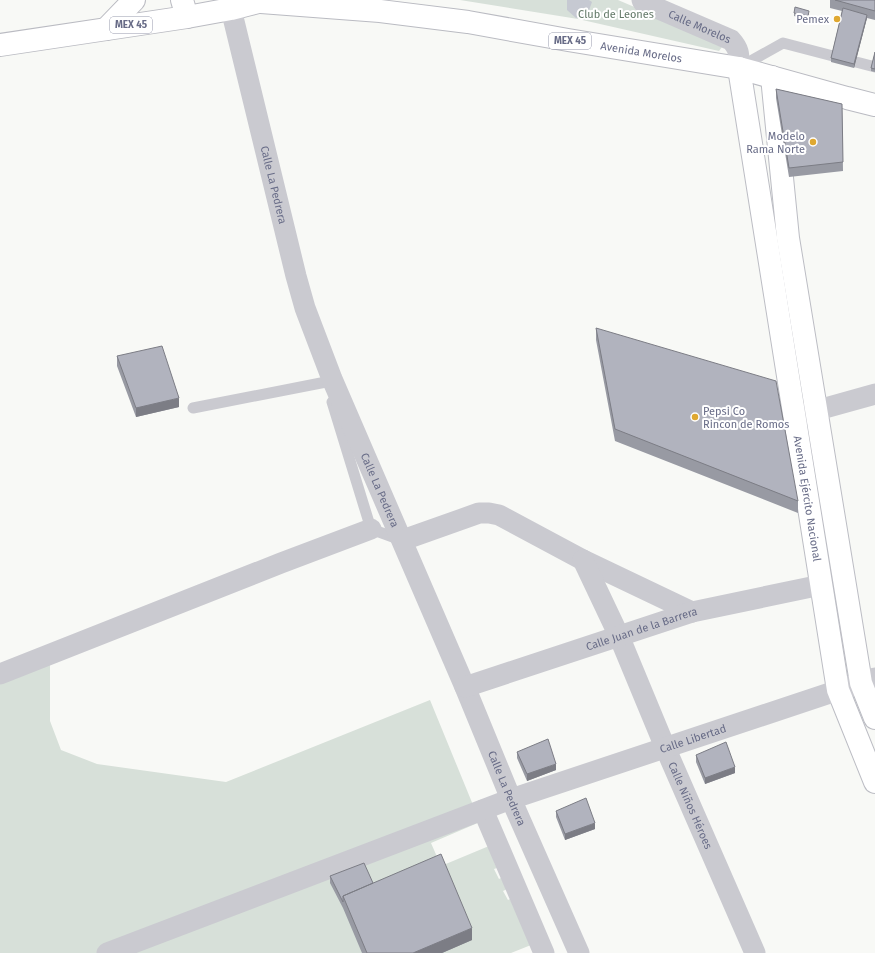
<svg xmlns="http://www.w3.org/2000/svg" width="875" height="953" viewBox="0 0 875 953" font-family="'Fira Sans',sans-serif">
  <rect width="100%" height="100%" fill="#f8f9f6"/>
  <path fill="#d7e0d9" d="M460 0H618L719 43 722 47 719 51 578 19Z
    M50 660V721L61 750 97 764 226 782 430 700 480 822 431 843 441 866 489 846C492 854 493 861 497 868L494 869 499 879 501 878 507 889 503 891 508 900 510 899 531 945 511 953H0V680Z"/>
  <path fill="#c6c9d2" d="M567 0H589L592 2 587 16 576 18 567 10Z"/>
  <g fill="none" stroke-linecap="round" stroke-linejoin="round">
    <g stroke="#bcbdc4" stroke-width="24">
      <g id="secondary">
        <path d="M182 0 187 17"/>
        <path id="s6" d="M739 68 838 690 875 782"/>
        <path d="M772 77 788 238 861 683 875 718"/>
      </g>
    </g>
    <g stroke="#babbc2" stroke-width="24">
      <g id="primary">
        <path id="s7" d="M261 2 380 11 468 22 568 40 739 68 847 98 875 105"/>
        <path d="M106 29 134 0"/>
        <path d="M0 45 187 17 231 9 266 0"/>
      </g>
    </g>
    <path stroke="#cacad0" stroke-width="11" d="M740 67 783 43 875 67
      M332 402 371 529 401 540
      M193 408 326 382 332 379"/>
    <g stroke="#cacad0" stroke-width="21">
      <path id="s1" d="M642 0 643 2 731 40C740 50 739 55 739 68"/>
      <path id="s2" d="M231 9 296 276 305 308 332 379 465 687 511 799 579 953"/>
      <path d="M800 415 875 394"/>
      <path d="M403 540 479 513H489L499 515 583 560 692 612"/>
      <path id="s3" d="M583 560 619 636 665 747 755 953"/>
      <path d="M0 674 281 563 371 529"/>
      <path id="s4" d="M465 687 692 612 821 585"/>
      <path d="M483 810 544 953"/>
      <path id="s5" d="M107 953 511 799 875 678"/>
    </g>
    <use href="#secondary" stroke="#fff" stroke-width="22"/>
    <use href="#primary" stroke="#fff" stroke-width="22"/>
  </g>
  <path fill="#989aa3" d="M830 0H875V20L867 18 854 68 831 62V58L842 11 830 8Z
    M794 13 809 14 808 20 794 16Z
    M875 52V72L871 71V68Z
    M776 89 842 104 843 171 789 177 776 98Z
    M596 328 798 501V513L615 441 596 340Z
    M117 356 179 407 136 417 117 366Z
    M517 752 556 770 527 781 517 758Z
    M696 755 735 773 705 784 696 762Z
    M556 811 595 829 565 840 556 817Z
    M330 876 373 883 472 940 442 953H362L343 908 330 883Z"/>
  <path fill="#7c7d85" d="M867 15V18L854 68V64Z
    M179 398V407L136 417V408Z
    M556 764V770L527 781V774Z
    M735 767V773L705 784V778Z
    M595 823V829L565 840V834Z
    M472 928V940L442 953H413Z"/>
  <path fill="#b1b3be" stroke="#7c7d85" d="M835 0H875V11Z
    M795 7 809 11 808 16 794 13Z
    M843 8 867 15 854 64 831 58Z
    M875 52V69L871 68Z
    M776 89 842 104 843 162 789 168Z
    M596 328 776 381 798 501 615 429Z
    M162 346 179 398 136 408 117 356Z
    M548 739 556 764 527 774 517 752Z
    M726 742 735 767 705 778 696 755Z
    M586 798 595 823 565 834 556 811Z
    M441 854 472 928 413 953H367L343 896Z
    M364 863 373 883 343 896V902L330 876Z"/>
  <g fill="#dfa830" stroke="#fff" stroke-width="1.5">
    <circle cx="837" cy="19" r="4"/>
    <circle cx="813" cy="142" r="4"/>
    <circle cx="695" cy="417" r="4"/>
  </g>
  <g text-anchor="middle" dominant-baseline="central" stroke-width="4" stroke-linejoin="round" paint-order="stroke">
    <g fill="#fff" stroke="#9598ab" stroke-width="1">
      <rect x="110" y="17" width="42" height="16" rx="3"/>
      <rect x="549" y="33" width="42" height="16" rx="3"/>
    </g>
    <g font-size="10" font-weight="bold" fill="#686c87">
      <text x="131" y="25">MEX 45</text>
      <text x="570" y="41">MEX 45</text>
    </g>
    <g font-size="11" fill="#637968" stroke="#fff">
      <text x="616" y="14">Club de Leones</text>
    </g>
    <g font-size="11" fill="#686c87" stroke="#fff" text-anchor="end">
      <text x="829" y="19">Pemex</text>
      <text x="805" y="136">Modelo<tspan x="805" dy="13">Rama Norte</tspan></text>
      <text x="703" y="411" text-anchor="start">Pepsi Co<tspan x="703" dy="13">Rincon de Romos</tspan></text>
    </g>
    <g font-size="11" fill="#686c87" stroke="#fff">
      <text stroke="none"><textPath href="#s1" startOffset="64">Calle Morelos</textPath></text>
      <text stroke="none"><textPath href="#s7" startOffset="384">Avenida Morelos</textPath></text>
      <text stroke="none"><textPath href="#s2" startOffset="181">Calle La Pedrera</textPath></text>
      <text stroke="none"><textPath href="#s2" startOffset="505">Calle La Pedrera</textPath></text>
      <text stroke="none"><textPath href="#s6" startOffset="436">Avenida Ejército Nacional</textPath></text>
      <text stroke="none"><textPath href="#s4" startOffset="186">Calle Juan de la Barrera</textPath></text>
      <text stroke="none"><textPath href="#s5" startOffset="624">Calle Libertad</textPath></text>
      <text stroke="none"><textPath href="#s2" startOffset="829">Calle La Pedrera</textPath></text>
      <text stroke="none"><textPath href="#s3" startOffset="268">Calle Niños Héroes</textPath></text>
    </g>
  </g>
</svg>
